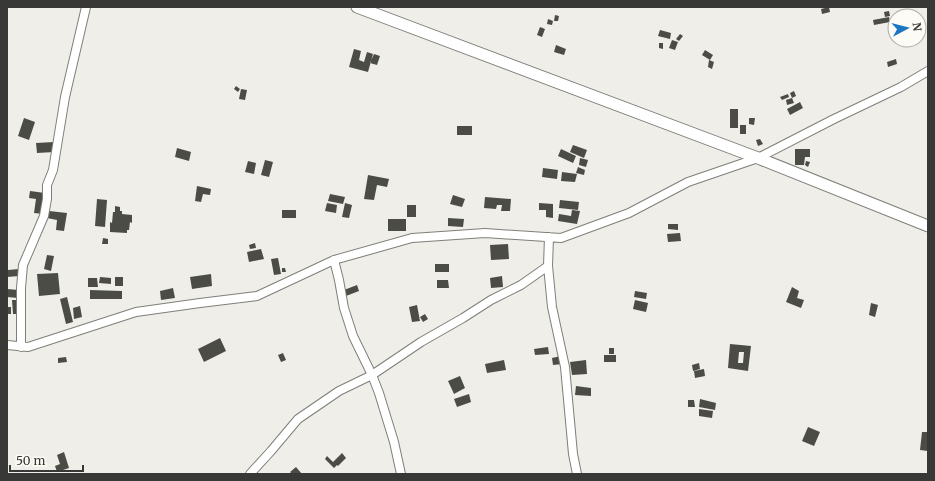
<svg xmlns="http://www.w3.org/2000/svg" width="935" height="481" viewBox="0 0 935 481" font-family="Merriweather,serif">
  <rect width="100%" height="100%" fill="#efeee8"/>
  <path fill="#4c4c47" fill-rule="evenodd" d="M829 7 830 12 822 14 821 9Z
    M889 11 890 16 885 17 884 12Z
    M555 15 559 16 558 21H554Z
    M889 17 890 22 874 25 873 20Z
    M548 19 553 21 552 25 547 24Z
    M540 27 545 29 542 37 537 35Z
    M660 30 671 33 670 39 658 36Z
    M680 34 683 36 679 41 676 39Z
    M672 40 678 42 675 50 669 48Z
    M659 43H663V49L659 48Z
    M556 45 566 49 564 55 554 52Z
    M354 49 361 51 359 60 364 62 367 52 373 54 368 72 349 67Z
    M705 50 713 55 710 60 702 55Z
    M374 54 380 56 377 65 370 63Z
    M896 59 897 64 888 67 887 62Z
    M709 60 714 62 712 69 708 67Z
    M236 86 240 89 238 92 234 89Z
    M241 89 247 90 245 100 239 99Z
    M794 91 796 96 792 98 790 93Z
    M788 94 789 97 782 100 780 97Z
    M792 98 794 103 787 105 786 100Z
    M800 102 803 108 790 115 787 109Z
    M730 109H738V128H730Z
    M24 118 35 122 29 140 18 136Z
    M749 118H755L754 125 749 124Z
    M740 125H746V134H740Z
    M457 126H472V135H457Z
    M760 139 763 144 758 146 756 140Z
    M54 142V152L37 153 36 143Z
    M573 145 587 150 584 158 570 152Z
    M177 148 191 152 189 161 175 157Z
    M561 149 576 156 573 163 558 156Z
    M795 149H810V157H805L804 165H795Z
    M580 158 588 160 586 167 579 165Z
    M265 160 273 162 269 177 261 175Z
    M248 161 256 163 254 174 245 172Z
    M806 161 810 162 808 167 805 165Z
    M578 167 585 170 584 175 576 173Z
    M543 168 558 170 557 179 542 177Z
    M562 172 577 174 575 182 561 181Z
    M368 175 389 179 387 187 377 185 374 200 364 199Z
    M197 186 211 189 210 195 203 194 201 202 195 201Z
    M30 191 45 193 43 214 34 213 36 199 29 198Z
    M330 194 345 197 343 204 328 201Z
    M453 195 465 199 462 207 450 204Z
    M485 197 511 199 510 211H501L502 205H497L496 209 484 208Z
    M97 199 107 200 105 227 95 226Z
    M560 200 579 202 578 210 559 208Z
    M327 203 337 205 336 213 325 211Z
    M345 203 352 205 349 218 342 217Z
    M539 203 553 204V218L546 217V210H539Z
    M407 205H416V217H407Z
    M115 206 120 207V211H122V214L132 215V223L130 222 129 230H127V233L110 232V222L112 223 113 212H115Z
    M282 210H296V218H282Z
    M572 210 580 211 577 224 558 221 559 214 571 216Z
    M49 211 67 213 64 231 56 230 57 220 47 218Z
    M448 218 464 219 463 227 448 226Z
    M388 219H406V231H388Z
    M668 224H678V230L668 229Z
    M680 233 681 241 668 242 667 234Z
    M103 238 108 239V244H102Z
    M255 243 256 248 250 249 249 245Z
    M508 244 509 259 491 260 490 245Z
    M261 249 264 259 249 262 247 252Z
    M47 255 54 256 51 271 44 269Z
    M278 258 281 274 274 275 271 259Z
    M435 264H449V272H435Z
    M7 265H8V270L19 269V276L7 277Z
    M282 268H285L286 272H282Z
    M58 273 60 294 39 296 37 274Z
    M211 274 212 286 192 289 190 277Z
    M502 276 503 287 491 288 490 278Z
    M100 277 111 278V284L99 283Z
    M115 277H123V286H115Z
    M88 278H97L98 287H88Z
    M437 280H448L449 288H437Z
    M357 285 359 291 346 296 344 290Z
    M792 287 799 291 797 298 804 300 801 308 786 302Z
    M173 288 175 298 161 300 160 291Z
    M7 289 19 290 18 298 7 297Z
    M90 290 122 291V299H90Z
    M635 291 647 293 646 299 634 297Z
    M67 297 73 322 66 324 60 299Z
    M12 300H19L20 314H13Z
    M635 300 648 303 646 312 633 309Z
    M871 303 878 305 875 317 869 315Z
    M417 305 420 321 412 322 409 307Z
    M80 306 82 317 74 319 73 308Z
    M7 307H11V314H7Z
    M425 314 428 319 423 322 420 317Z
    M220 338 226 351 204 362 198 349Z
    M730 344 751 346 748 371 728 368ZM739 352H744L743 363H738Z
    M548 347 549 354 535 355 534 349Z
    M609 348H614V354H609Z
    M283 353 286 360 281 362 278 355Z
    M604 355H616V362H604Z
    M561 356 562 364 553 365 552 358Z
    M66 357 67 362 58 363V358Z
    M504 360 506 370 487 373 485 364Z
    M586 360 587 374 572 375 570 362Z
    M699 363 700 369 693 371 692 365Z
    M704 369 705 376 695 378 694 371Z
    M460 376 465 388 454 394 448 381Z
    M576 386 591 388V396L575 395Z
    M469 394 471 402 457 407 454 399Z
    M700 399 716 403 715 410 699 407Z
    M688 400H694L695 407H688Z
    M699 409 713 411 712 418 699 416Z
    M808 427 820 432 814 446 802 441Z
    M922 432H928V451L920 450Z
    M64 452 69 468 57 472 55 466 60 464 57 455Z
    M342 453 346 458 338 466 337 465 334 468 325 459 327 456 333 462Z
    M296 467 302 474H292L290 472Z"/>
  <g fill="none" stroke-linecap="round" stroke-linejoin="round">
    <g stroke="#7f7f79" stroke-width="10">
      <path id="street" d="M549 237 548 266 552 307 565 367 571 432 573 454 577 474
        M334 260 339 280 344 308 353 336 372 375 379 393 394 442 401 474
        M7 345 28 347 136 312 200 303 257 296 334 260 412 238 485 233 561 238 629 213 688 182 758 158 834 119 901 87 928 71
        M21 347V288L23 265 44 216 47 199V185L53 170 65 97 86 7
        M250 474 271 451 298 419 339 391 372 375 421 342 463 318 491 300 521 285 548 266"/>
    </g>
    <g stroke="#7f7f79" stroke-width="13">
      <path id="secondary" d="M357 7 758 158 928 226"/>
    </g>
    <use href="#street" stroke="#fff" stroke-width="8"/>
    <use href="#secondary" stroke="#fff" stroke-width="11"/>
  </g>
  <rect width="935" height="481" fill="none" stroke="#383836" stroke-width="16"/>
  <g transform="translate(907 28) rotate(83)"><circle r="19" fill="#fcfbf5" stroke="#aeada9"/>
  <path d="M0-3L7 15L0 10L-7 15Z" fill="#1c75c2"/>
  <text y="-6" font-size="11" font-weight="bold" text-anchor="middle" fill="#383836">N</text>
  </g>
  <path d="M10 465v6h73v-6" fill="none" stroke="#383836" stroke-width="2"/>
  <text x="16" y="465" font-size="12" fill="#383836" stroke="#fcfbf5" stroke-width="3" paint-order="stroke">50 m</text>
</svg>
